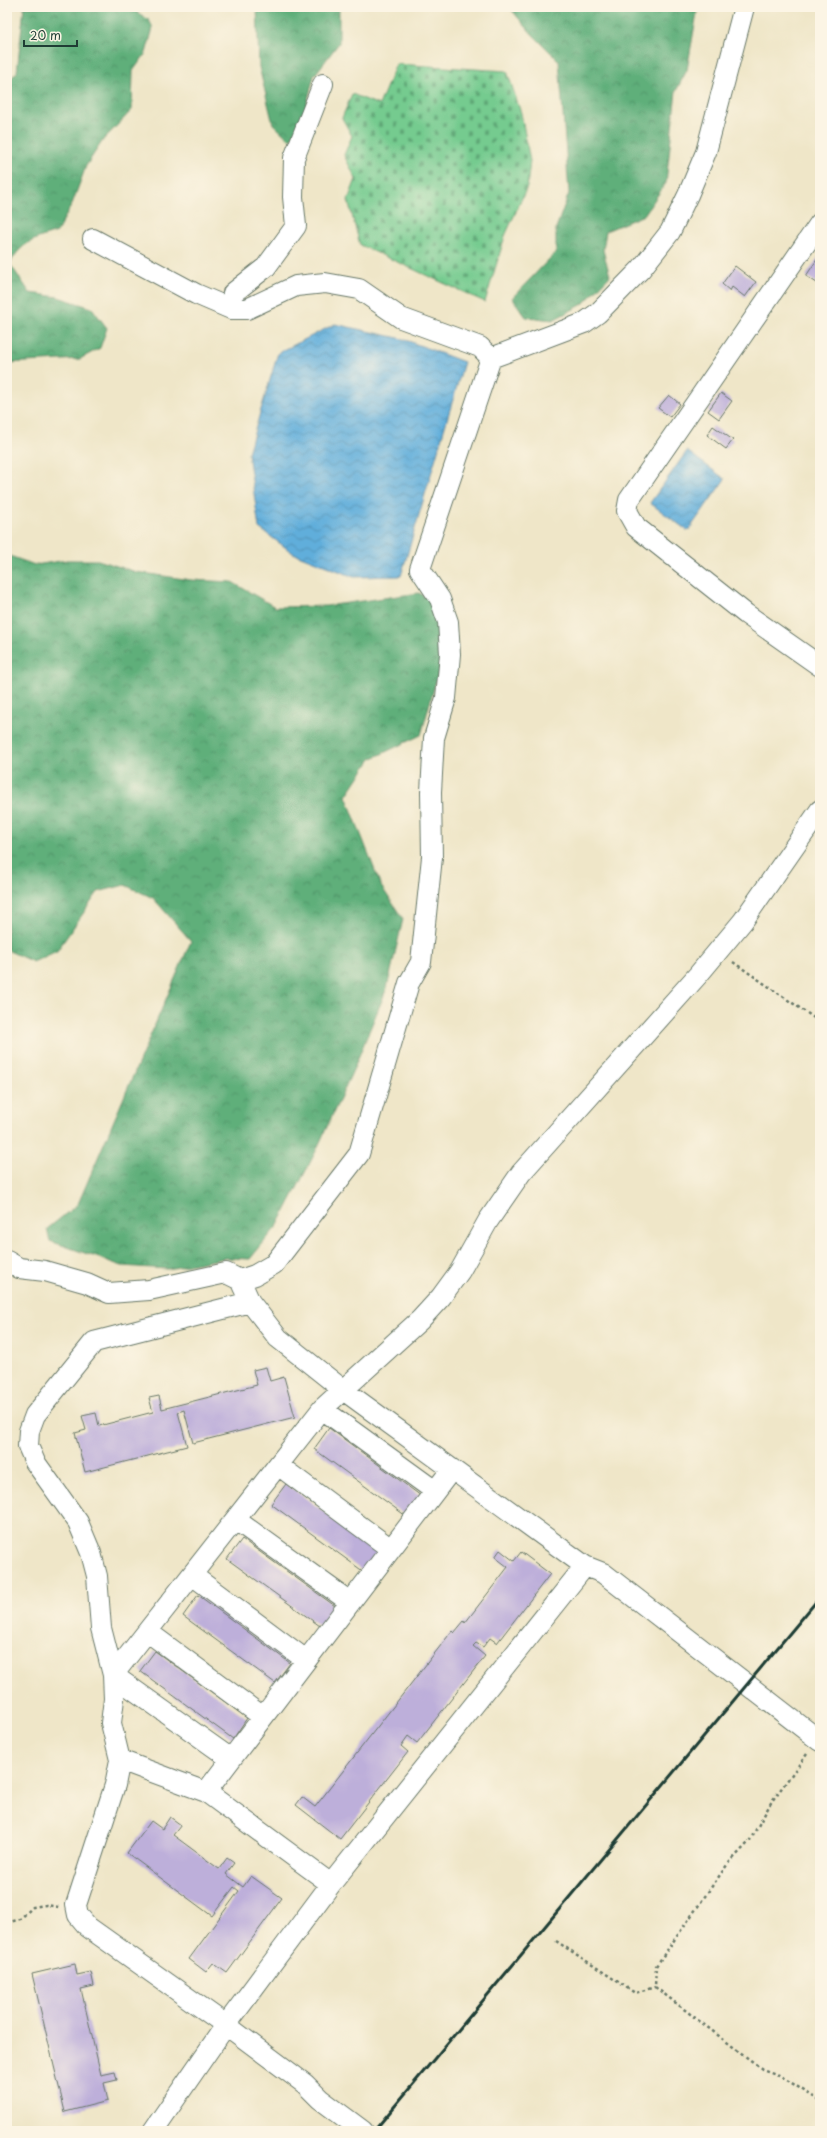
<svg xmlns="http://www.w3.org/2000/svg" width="827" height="2138" viewBox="0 0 827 2138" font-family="'Playpen Sans',sans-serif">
  <defs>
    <pattern id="forest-crowns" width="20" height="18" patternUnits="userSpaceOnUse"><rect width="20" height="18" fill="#5faf7a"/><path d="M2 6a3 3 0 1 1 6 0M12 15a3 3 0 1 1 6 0" fill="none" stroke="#4e9065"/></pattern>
    <pattern id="cemetery-stones" width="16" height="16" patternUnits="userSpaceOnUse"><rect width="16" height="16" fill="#74cb8f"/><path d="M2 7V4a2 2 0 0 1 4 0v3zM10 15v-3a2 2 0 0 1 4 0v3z" fill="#5fa676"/></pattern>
    <pattern id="water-waves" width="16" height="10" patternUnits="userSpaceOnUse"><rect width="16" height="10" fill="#61aedb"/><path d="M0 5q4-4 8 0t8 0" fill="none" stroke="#4f8fb2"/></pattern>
  </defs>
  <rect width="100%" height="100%" fill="#fcf5e5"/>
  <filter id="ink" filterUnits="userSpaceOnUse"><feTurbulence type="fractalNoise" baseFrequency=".025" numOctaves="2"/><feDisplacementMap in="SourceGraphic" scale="8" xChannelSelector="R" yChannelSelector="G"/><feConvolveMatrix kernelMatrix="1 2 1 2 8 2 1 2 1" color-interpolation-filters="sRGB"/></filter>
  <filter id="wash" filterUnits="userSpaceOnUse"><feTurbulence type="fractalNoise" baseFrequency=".012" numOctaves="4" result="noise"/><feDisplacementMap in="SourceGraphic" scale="16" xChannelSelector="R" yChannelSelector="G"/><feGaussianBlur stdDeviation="0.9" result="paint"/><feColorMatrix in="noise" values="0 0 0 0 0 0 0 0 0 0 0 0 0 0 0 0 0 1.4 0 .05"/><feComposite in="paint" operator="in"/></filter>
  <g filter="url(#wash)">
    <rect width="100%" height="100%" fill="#efe6c8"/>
    <path fill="url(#forest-crowns)" stroke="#3f7657" d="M24 7H129L149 20 153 28 146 53 133 71 132 110 103 140 86 166 72 204 57 232C35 239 21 242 10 264L30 293 58 297 92 308 107 328 100 348 80 359 7 363V82L17 72Z
      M257 7H339V43L314 76 301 126 290 140 273 124 259 67Z
      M509 7H698L687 70 676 91 666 183 644 215 606 231 603 250 610 276 583 304 553 320 526 317 512 298 556 252V228L569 193 559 61 533 35Z
      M7 555 35 565 67 560H98L136 572 191 580 232 582 275 607 326 606 419 593 435 602 445 628 439 670 421 735 371 759 346 796 381 886 403 919 387 988 354 1068 315 1153 278 1225 250 1259 225 1258 168 1269 122 1266 50 1241 47 1229 78 1204 191 941 153 898 125 885 98 892 57 951 33 962 7 950Z"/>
    <path fill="url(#cemetery-stones)" stroke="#4a8462" d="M396 64 507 71 521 113 530 161 527 187 505 236 485 302 360 245 348 200 356 179 344 155 352 136 342 118 352 94 379 105Z"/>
    <path fill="url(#water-waves)" stroke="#407688" d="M335 324 403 339 464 362 401 576 354 577 293 553 259 528 248 453 278 353Z
      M687 451 725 479 688 531 650 503Z"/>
    <g id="blocks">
      <path fill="#bdafda" d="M820 255V285L806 276Z
        M735 266 756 282 745 297 732 287 730 291 722 284Z
        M721 393 732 401 719 419 708 411Z
        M669 395 680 404 670 417 658 408Z
        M713 426 733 440 726 449 707 435Z
        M266 1367 270 1381 284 1377 295 1417 193 1443 184 1410 178 1412 187 1446 85 1472 75 1433 86 1430 82 1416 96 1413 99 1426 153 1412 149 1398 159 1396 162 1409 257 1385 253 1370Z
        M329 1428 421 1496 406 1516 314 1449Z
        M286 1484 378 1551 364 1572 271 1504Z
        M242 1539 335 1606 320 1626 227 1559Z
        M500 1550 514 1561 521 1552 550 1574 497 1643 490 1638 483 1647 476 1643 473 1646 485 1656 417 1743 408 1736 401 1746 408 1752 340 1839 296 1805 302 1797 315 1807 452 1631 454 1633 464 1621 465 1623 508 1567 495 1557Z
        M198 1595 290 1663 275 1683 183 1616Z
        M155 1651 247 1718 233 1739 140 1671Z
        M170 1817 181 1825 173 1835 219 1869 227 1858 234 1863 226 1874 243 1887 251 1876 282 1898 227 1973 213 1963 206 1972 189 1959 239 1891 234 1887 212 1916 127 1853 151 1821 162 1829Z
        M75 1964 77 1975 91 1972 94 1986 81 1989 101 2075 115 2072 117 2080 104 2083 108 2101 65 2112 32 1974Z"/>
    </g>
  </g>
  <g filter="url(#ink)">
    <use href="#blocks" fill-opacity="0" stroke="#687868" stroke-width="1"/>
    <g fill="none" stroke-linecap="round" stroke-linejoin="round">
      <g stroke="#687868" stroke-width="22">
        <path id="minor" d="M820 223 629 500 627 511 636 527 746 614 820 666
          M93 239 196 294 231 309H247L296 286 325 283 359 289 401 318 480 347 491 358
          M231 309 233 293 266 267 296 226 293 197 294 158 323 84
          M7 1261 19 1268 45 1271 87 1283 109 1293 149 1290 226 1273 240 1280 250 1302 278 1338 342 1389 585 1566 603 1573 820 1741
          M240 1280 255 1275 274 1264 359 1154 409 983 421 962 432 857 431 792 434 738 446 698 450 654 448 622 440 599 420 569 491 358 584 323 598 313 641 269 670 232 688 195 706 152 744 7
          M250 1302 94 1342 35 1415 29 1431 28 1446 35 1462 78 1522 91 1553 97 1576 101 1628 113 1675 114 1699 111 1723 120 1760 115 1785 76 1905 78 1915 88 1927 226 2025 305 2084 320 2099 363 2131
          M322 1409 435 1491
          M278 1465 391 1549
          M236 1520 350 1602
          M192 1575 306 1660
          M148 1632 263 1717
          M113 1675 322 1409 420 1320 441 1297 460 1271 488 1221 521 1173 698 975 743 921 820 810
          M113 1675 231 1759
          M120 1760 206 1792
          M331 1884 206 1792 452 1469
          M153 2131 226 2025 331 1884 585 1566"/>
      </g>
      <path stroke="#687868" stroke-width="2.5" stroke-dasharray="3 3" stroke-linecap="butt" d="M733 962 820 1022
        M807 1754 772 1801 749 1842 727 1865 656 1966 655 1987 762 2069 779 2075 820 2101
        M7 1923 20 1919 33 1907 46 1905 59 1907
        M556 1941 635 1993 655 1987"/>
      <use href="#minor" stroke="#fff" stroke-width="20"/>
      <path stroke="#1f3d34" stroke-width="3" d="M374 2131 820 1597"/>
    </g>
  </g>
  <rect width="827" height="2138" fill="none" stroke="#fcf5e5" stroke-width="24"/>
  <path d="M24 40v6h53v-6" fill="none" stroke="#1f3d34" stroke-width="2"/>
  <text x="30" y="40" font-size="12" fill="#1f3d34" stroke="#fcf5e5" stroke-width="3" paint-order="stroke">20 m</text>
</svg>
